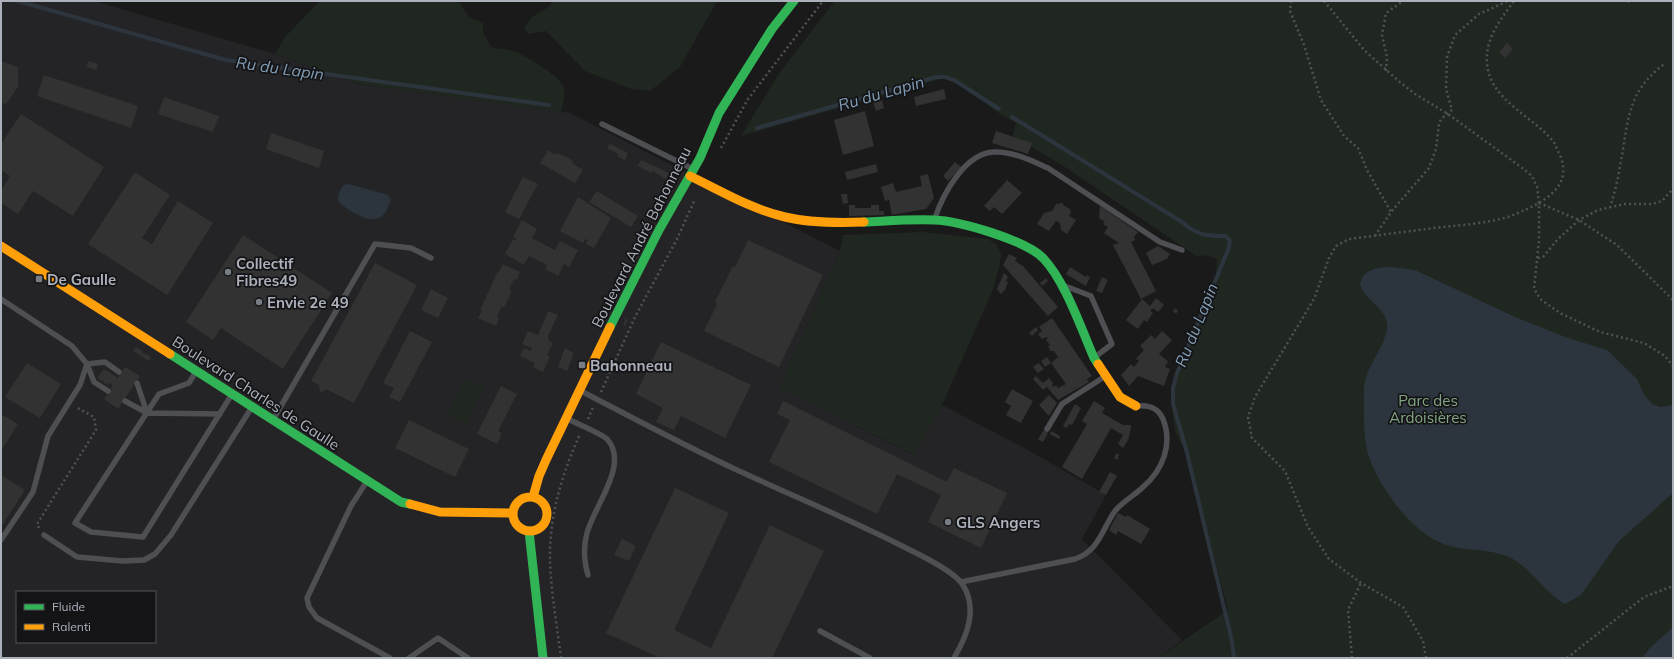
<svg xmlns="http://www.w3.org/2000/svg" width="1674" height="659" viewBox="0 0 1674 659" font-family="Mulish,sans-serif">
  <rect width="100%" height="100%" fill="#1a1a1a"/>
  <path fill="#242426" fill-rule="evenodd" d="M1 1H94L275 54 358 84 570 113 840 251 779 388 914 455 942 405 1030 451 1106 495 1082 539 1182 640 1158 658H1ZM17 592H155V642H17Z"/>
  <path fill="#202721" d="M320 1H458L469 17 483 23V32L491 47C499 49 509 49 516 52 527 57 556 74 562 84 567 92 563 104 561 112L358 84 275 54 286 36Z
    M552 1H717L680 67 650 91 631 89 585 71 546 31 528 34 524 28 532 17 550 6Z
    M835 1H1673V658H1158L1228 610 1185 446 1182 445 1175 431 1171 400 1175 380 1216 275 1217 259 1205 255 1198 257 1065 167 1013 136 1016 123 997 112 954 80 944 78 741 136 780 72Z
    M922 232 988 239 997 245 1001 254 1000 264 994 287 942 405 915 455 779 388 840 251 843 235Z
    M464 379 484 388 467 424 447 415Z"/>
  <path fill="#2c353d" d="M349 184 388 195 391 200 386 212 381 217C377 219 373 220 369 219 362 218 339 206 338 199 338 193 341 188 344 185Z
    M1391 267 1415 270 1515 317 1565 337 1607 350 1637 379 1643 393 1652 404 1660 407 1673 405V493L1619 541 1581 595 1565 604C1543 592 1532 568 1509 557 1489 548 1465 552 1444 544 1412 533 1378 486 1368 454 1364 439 1364 421 1364 406 1364 397 1363 387 1366 378 1370 362 1390 338 1387 323 1384 306 1364 300 1360 284 1363 269 1379 267 1391 267Z
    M1673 627V658H1642L1650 648Z"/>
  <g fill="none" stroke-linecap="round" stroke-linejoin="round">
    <path stroke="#2c353d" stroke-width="4" d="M18 1 226 60 549 105
      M1012 117 1182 222C1198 236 1207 236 1226 236L1230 241 1228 250 1177 373 1173 388V404L1186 449 1232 641 1234 658
      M757 128 936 77H945L954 80 999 109"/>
  </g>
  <path fill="#323232" d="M1507 43 1513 49 1505 58 1499 52Z
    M1 61 18 67V87L6 104 1 103Z
    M88 61 98 64 96 70 87 67Z
    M44 75 138 106 131 128 37 96Z
    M944 89 946 99 916 106 914 97Z
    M164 97 219 116 213 132 158 114Z
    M882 100 884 108 876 111 873 102Z
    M865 111 874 146 843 155 834 120Z
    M21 114 104 167 73 216 33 191 18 214 1 203V191L10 176 1 170V144Z
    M996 131 1032 143 1028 154 992 143Z
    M271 133 324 151 319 168 266 149Z
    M610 144 628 153 625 160 617 156 618 154 607 148Z
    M548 150 554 154H560L567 157 573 161 572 163 583 170 575 183 540 163Z
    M641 160 669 173 666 179 652 171 651 173 638 166Z
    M955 162 961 167 948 181 943 176Z
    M876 164 878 172 847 180 845 172Z
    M135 172 170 195 142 238 152 244 178 201 213 223 167 295 88 244Z
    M928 174 934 198 926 209 892 215 889 200 885 201 881 187 893 183 896 192 922 186 920 176Z
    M523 177 538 184 519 219 505 212Z
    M1007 180 1022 193 1002 214 994 207 990 211 984 206Z
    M597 191 638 216 631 227 589 202Z
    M841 194H847L848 203 843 204Z
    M578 197 611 218 594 248 586 244 588 240 585 239 583 243 560 231Z
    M1063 203V205L1070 209 1071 212 1069 216 1076 220 1067 234 1061 230 1060 223 1056 221 1049 231 1037 224 1044 213 1052 211 1056 204Z
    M849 205H855V208H871V205H879V211H884V215L849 216Z
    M1100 206 1138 232 1134 237 1135 240 1131 242 1156 291 1141 299 1113 245 1119 243 1104 233 1108 227 1103 224 1105 222 1099 218Z
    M522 220 537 229 532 238 555 250 560 241 578 250 569 267 564 264 558 276 545 269 547 265 529 256 524 265 505 254 513 239 516 241 517 239 513 237Z
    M243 235 332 293 283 369 221 328 213 340 186 322Z
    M748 240 823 275 779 367 704 331 717 304 715 302 733 266 735 267Z
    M1158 246 1170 254 1167 259 1152 265 1146 253Z
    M1009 254 1017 258 1015 261 1023 266 1058 307 1048 316 1003 265Z
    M375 263 417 285 354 403 326 389 325 391 320 392 319 385 311 381Z
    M503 264 520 272 517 280 514 279 509 290 512 291 504 308 502 306 497 317 499 318 496 326 478 318 482 311 480 310 498 271 499 272Z
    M1070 267 1086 277 1087 275 1090 277 1086 286 1066 274Z
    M1004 273 1008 277 1006 281 1008 282 1005 290 1001 294 997 289Z
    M1102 277 1108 280 1102 293 1096 291Z
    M1046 278 1048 281 1042 286 1040 283Z
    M431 289 448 298 438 318 421 310Z
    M1156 298 1164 305 1158 312 1153 308 1150 311 1153 313 1147 322 1144 320 1138 329 1126 320 1142 299 1150 306Z
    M1175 308 1178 311 1176 314 1173 311Z
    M548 311 558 315 548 336 549 341 553 343 547 355 550 356 543 372 533 367 535 363 520 356 524 348 531 351 532 348 522 344 528 331 538 335Z
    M626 318 628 320 625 326 623 325Z
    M1052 318 1092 376 1087 379 1089 382 1058 400 1047 387 1043 390 1033 379 1036 376 1043 383 1049 378 1053 383 1052 385 1054 387 1056 385 1058 388 1066 384 1051 363 1058 357 1054 351H1051L1048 347 1050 345 1046 340 1048 338 1046 337 1042 339 1038 334 1042 331 1039 327Z
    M1036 327 1038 330 1032 336 1029 333Z
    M410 331 432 342 400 402 389 397 394 388 383 383Z
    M1162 331 1172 340 1159 354 1168 361 1165 367 1170 369 1164 386 1138 376 1129 386 1121 375 1131 364 1134 367 1139 361 1136 359 1144 350 1140 346 1151 335 1155 339Z
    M661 342 751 385 725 438 681 416 674 430 656 422 663 408 636 394Z
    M136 347 143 352 141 356 133 351Z
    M565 348 574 353 567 371 558 367Z
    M144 353 151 357 149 361 141 356Z
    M1047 357 1051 363 1045 367 1041 361Z
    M27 363 61 384 40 418 5 397Z
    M1039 363 1044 369 1038 373 1033 367Z
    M125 367 140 376 118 409 104 399 113 385 109 383 108 385 97 378 104 369 118 378Z
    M501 386 517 394 498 431 502 433 497 444 477 434Z
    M1012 389 1033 401 1021 423 1006 415 1011 406 1005 402Z
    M254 390 263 396 260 400 251 395Z
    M1049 395 1057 403 1049 416 1039 405Z
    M783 401 947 482 954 468 1007 493 981 548 928 522 941 495 897 474 877 514 769 462 790 420 777 414Z
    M1094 401 1105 408 1102 413 1123 425H1130L1131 426 1129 438 1123 448 1118 444 1123 435 1111 428 1082 479 1062 467 1087 424 1082 421Z
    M1075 404 1081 408 1072 425 1069 424 1067 428 1063 426Z
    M1 414 18 424 1 451Z
    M409 420 469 449 455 477 395 448Z
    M1044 430 1048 433 1043 442 1038 439Z
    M1051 431 1060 436 1059 439 1050 434Z
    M1117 453 1119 455 1117 460 1114 458Z
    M1110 472 1117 476 1106 495 1099 492Z
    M1 475 25 490 1 527Z
    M675 488 729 513 674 630 711 648 770 525 824 551 772 658H666L662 656 660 658 606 633Z
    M1118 513 1126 517 1127 515 1150 529 1141 544 1118 531 1116 535 1109 530Z
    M622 539 636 546 629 561 614 555Z"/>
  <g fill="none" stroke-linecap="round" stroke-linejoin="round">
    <path stroke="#505155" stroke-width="2.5" stroke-dasharray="2 3" stroke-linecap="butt" d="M1291 1 1290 11 1304 45 1321 100 1344 136 1358 148 1367 170 1391 212
      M1324 1 1365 51 1401 83 1415 94 1448 114 1521 167 1532 176 1537 187 1539 203V241L1534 288 1540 299 1560 313 1600 332 1644 343 1665 356 1673 366
      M1628 1 1630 2
      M1386 71 1387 57 1382 35 1386 13 1403 1
      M721 148 748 99 823 1
      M1539 203 1579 220 1617 245 1673 300
      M1610 208C1614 194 1618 180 1620 166 1629 122 1625 94 1664 64
      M1375 236 1391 212 1429 168 1436 149 1439 124 1441 119 1452 110 1446 89 1447 57 1455 35 1479 14 1508 1
      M1538 258 1543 257 1558 239 1579 220 1598 210 1625 204H1652L1662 201 1673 189
      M601 392 635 317 677 239 695 199
      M588 419 593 407
      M39 528 37 524 96 430 94 417 76 407
      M561 658C557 626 551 593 550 561 549 516 562 474 580 434
      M1352 658 1348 610 1361 583
      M1426 658 1423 641 1403 607 1361 583 1329 559 1308 527 1285 471 1252 438 1248 417 1255 397 1314 299 1329 258 1336 246 1349 239C1380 235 1411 231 1442 227 1464 225 1487 223 1508 217 1514 215 1520 212 1525 210 1551 198 1574 182 1558 151 1556 147 1555 143 1552 140 1532 116 1489 99 1487 63 1485 39 1500 20 1514 1
      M1567 658 1644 597 1673 586"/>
    <path stroke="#4e4f53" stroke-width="5.5" d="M602 124 693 169
      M935 218C943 194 965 153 994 152 1012 151 1032 161 1048 168L1160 242 1182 250
      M1065 286 1091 296 1112 344 1095 357
      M1 299 72 346 87 364 94 382 108 391
      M87 364 105 362 119 372
      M195 373 189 383 159 394 75 523 91 532 143 537 232 394
      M137 383 147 413 220 414
      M581 391C633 418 685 446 737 470 795 497 854 521 910 550 924 557 955 572 963 585 978 609 967 636 954 658
      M125 401 147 413
      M274 418 375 244 411 248 431 258
      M566 418C575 423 601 433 607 439 630 464 594 506 587 533 583 547 584 561 588 575
      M1047 429 1062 404 1104 377
      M367 481 351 506 307 598 309 607 317 618 390 658
      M44 535 77 557 123 561 144 560 155 554 171 535 252 407
      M1 540 33 492 48 436 80 385 87 364
      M961 582 1075 559C1099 551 1102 529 1115 511 1123 501 1134 496 1143 487 1163 470 1173 444 1163 419 1158 408 1150 405 1138 406
      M820 631 870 658
      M409 658 438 638 468 658"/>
    <path stroke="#30b455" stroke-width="9" d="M864 222C887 221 911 219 934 220 960 221 1025 240 1043 258 1065 281 1081 328 1094 358L1098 364
      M610 327 659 230 700 158 719 113 772 29 794 1
      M170 354 401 502 410 504
      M529 531 543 658"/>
    <path stroke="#ff9f0a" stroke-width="9" d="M690 176C721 191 751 209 785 217 810 223 838 223 864 222
      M1 246 170 354
      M1098 364 1120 397 1136 406
      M533 497 539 476 546 460 610 327
      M513 514a17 17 0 1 1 34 0a17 17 0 1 1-34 0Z
      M410 504 440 512 513 513"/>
  </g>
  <g fill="#787c83" stroke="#141416" stroke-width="1.5">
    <circle cx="228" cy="272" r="4"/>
    <rect x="35" y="275" width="8" height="8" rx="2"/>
    <circle cx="259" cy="302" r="4"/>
    <rect x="578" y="361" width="8" height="8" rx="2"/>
    <circle cx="948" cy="522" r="4"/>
  </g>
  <g text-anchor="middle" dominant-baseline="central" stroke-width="3.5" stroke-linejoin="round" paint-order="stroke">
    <g font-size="15" fill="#abb0bb" stroke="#141416">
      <text transform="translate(641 237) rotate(-63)">Boulevard André Bahonneau</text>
      <text transform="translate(256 393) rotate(33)">Boulevard Charles de Gaulle</text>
    </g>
    <g font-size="15" font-weight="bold" fill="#abb0bb" stroke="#141416" text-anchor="start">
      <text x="236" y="263">Collectif<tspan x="236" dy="17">Fibres49</tspan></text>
      <text x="47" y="279">De Gaulle</text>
      <text x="267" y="302">Envie 2e 49</text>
      <text x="590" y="365">Bahonneau</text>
      <text x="956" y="522">GLS Angers</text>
    </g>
    <g font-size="15" fill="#82a684" stroke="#141416">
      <text x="1428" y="400">Parc des<tspan x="1428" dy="17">Ardoisières</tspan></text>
    </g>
    <g font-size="16" font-style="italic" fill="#829db6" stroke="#141416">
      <text transform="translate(280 68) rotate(8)">Ru du Lapin</text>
      <text transform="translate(881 93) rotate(-16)">Ru du Lapin</text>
      <text transform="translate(1196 325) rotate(-68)">Ru du Lapin</text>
    </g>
  </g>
  <rect width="1674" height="659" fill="none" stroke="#abb0bb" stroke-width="4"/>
  <rect x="16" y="591" width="140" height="52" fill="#141416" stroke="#505258"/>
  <rect x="24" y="604" width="20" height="6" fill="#30b455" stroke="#505258"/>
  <text x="52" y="611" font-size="12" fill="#abb0bb">Fluide</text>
  <rect x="24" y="624" width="20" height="6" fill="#ff9f0a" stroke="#505258"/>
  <text x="52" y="631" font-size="12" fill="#abb0bb">Ralenti</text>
</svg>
